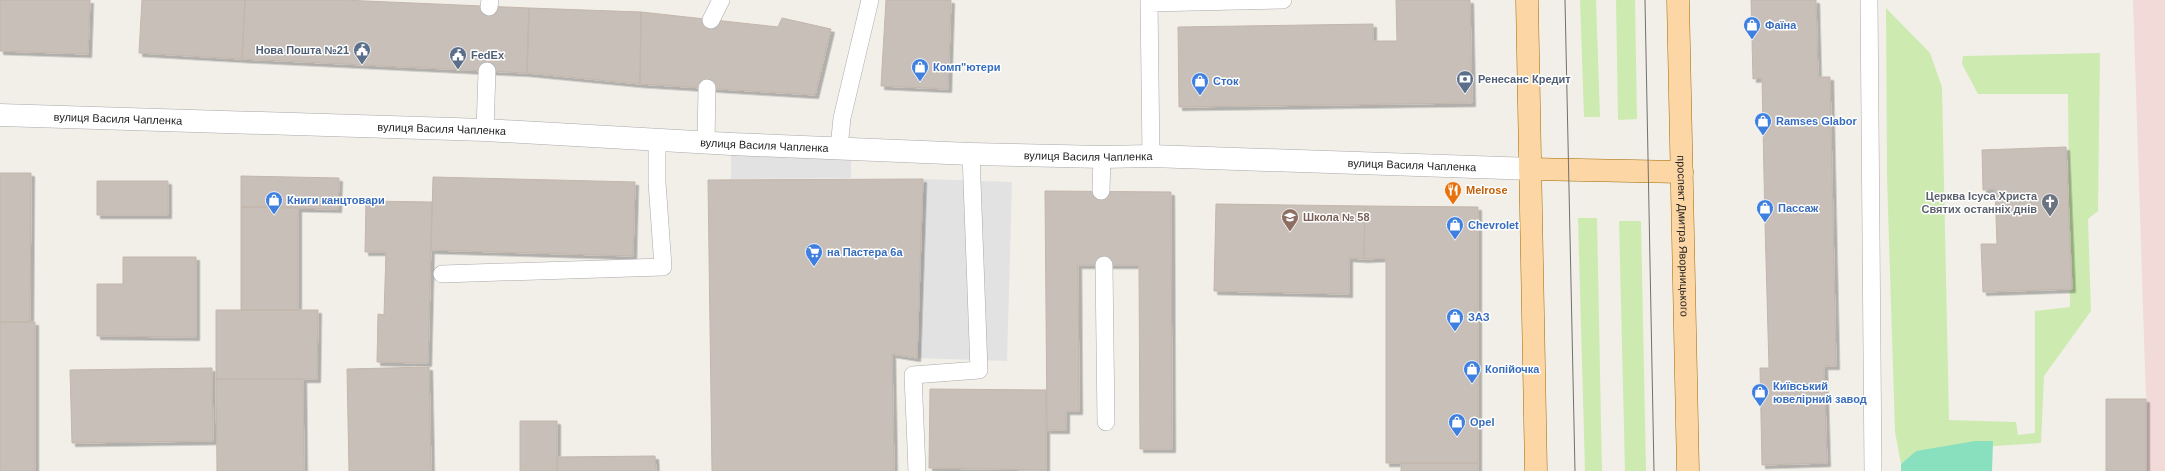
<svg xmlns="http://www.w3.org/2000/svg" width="2165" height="471" viewBox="0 0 2165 471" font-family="Arial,sans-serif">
  <defs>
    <filter id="shadow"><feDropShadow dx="3.5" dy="3.5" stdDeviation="0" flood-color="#0004"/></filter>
  </defs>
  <rect width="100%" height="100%" fill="#f2efe9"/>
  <path fill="#f2dad9" d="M2133 0H2165V471H2146V399Z"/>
  <path fill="#cdebb0" d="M1580 0H1596L1600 117H1584Z
    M1616 0H1635L1637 119 1618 120Z
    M1886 8 1930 53 1942 87 1949 420 2016 422 2018 435 2035 433V311L2070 307 2068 94H1978L1962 64 1963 56 2100 53 2098 211 2088 219 2091 311 2044 376 2041 443 1916 451 1901 464 1895 432 1887 178Z
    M1578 218H1597L1602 471H1585Z
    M1619 221H1641L1646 471H1625Z"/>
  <path fill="#88e0be" d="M1975 441H1993L1992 471H1901V464L1916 451Z"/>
  <path fill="#e2e2e2" d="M731 144 851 148V178L731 179Z
    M923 179 1012 182 1007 361 917 358Z"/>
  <path fill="#c7bfb8" stroke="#c4b6ab" filter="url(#shadow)" d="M0 0H90L88 54 0 51Z
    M142 0H245L242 59 139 53Z
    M245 0H343L529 8 527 73 242 59Z
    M886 0H951L948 89 881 86Z
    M1396 0H1470L1472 103 1179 107 1178 27 1373 24V41H1397Z
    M1751 0H1816L1818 77H1830L1836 366H1824L1827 463 1762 465 1760 368H1769L1765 223 1762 78 1753 79Z
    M529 8 641 12 640 84 527 73Z
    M641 12 778 27 782 18 831 29 815 95 640 84Z
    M2066 147 2072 289 1983 292 1981 244H1997L1995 189 1983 190 1982 150Z
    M0 173H31L30 322H0Z
    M241 176 339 178 338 209 241 207Z
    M433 177 635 182 633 256 431 250Z
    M923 179 917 358 892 354 894 471H712L708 180Z
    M97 181H168V215H97Z
    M1045 191 1171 192 1172 449H1140L1139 265H1078L1079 411H1066V430H1047Z
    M366 201 432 202 428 363 377 362 378 314 384 315 386 252H365Z
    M1216 204 1365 206 1364 259 1349 258V294L1214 291Z
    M1365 206 1478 207V463H1386V258L1364 259Z
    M241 207H298V310H241Z
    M123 257H196V337L97 336V284H123Z
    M216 310H318L317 379H216Z
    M0 322H35V471H0Z
    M429 367 431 471H349L347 369Z
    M212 368 213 441 72 443 70 370Z
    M216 379H303L304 471H217Z
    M930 389 1046 390V470L929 468Z
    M2106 399H2146V471H2106Z
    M520 421H557V471H520Z
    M655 456 656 471H557V457Z
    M1401 463H1478V471H1401Z"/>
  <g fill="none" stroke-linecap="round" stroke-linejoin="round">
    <g stroke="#a9a9a9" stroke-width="18">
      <path id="lane" d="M1149 0 1151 156
        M1869 0 1873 471
        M1149 3 1283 0
        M489 7 490 0
        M711 20 721 0
        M485 130 487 71
        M706 142 707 88
        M839 148 842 118 870 0
        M1101 191 1102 157
        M1104 265 1106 422
        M442 274 663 267 657 182V141
        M917 471 913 375 979 370 971 154"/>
    </g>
    <g stroke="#a9a9a9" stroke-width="23">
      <g id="street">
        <path id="s1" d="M0 115 485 130 731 144 971 154 1102 157 1151 156 1530 169"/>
      </g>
    </g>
    <g stroke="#a06b00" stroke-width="23">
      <g id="primary">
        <path d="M1527 0 1536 471"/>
        <path id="s2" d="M1678 0 1688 471"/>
        <path d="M1530 169 1682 172"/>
      </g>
    </g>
    <use href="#lane" stroke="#fff" stroke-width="17"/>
    <use href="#street" stroke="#fff" stroke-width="22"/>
    <use href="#primary" stroke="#fcd6a4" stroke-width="22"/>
    <path stroke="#707070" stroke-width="1" d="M1565 0 1575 471
      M1645 0 1654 471"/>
  </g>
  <defs>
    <g id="shop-pin" transform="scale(0.9)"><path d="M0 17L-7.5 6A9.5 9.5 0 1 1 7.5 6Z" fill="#3f7fe0" stroke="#fff"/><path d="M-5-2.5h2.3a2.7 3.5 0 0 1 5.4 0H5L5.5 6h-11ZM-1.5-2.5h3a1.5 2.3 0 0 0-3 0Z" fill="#fff"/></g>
    <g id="civic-pin" transform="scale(0.9)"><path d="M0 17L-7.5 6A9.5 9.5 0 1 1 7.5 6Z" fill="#5c6f8a" stroke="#fff"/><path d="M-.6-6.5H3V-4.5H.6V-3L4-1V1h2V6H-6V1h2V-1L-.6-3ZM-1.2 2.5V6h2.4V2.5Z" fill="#fff"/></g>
    <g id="bank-pin" transform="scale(0.9)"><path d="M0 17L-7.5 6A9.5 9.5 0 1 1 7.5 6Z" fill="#5c6f8a" stroke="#fff"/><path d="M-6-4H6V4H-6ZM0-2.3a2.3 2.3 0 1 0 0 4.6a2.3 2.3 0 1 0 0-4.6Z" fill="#fff"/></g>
    <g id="restaurant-pin" transform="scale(0.9)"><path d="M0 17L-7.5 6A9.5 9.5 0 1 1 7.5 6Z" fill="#e8710a" stroke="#fff"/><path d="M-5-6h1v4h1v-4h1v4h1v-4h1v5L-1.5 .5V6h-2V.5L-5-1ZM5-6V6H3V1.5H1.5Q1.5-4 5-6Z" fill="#fff"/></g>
    <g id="church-pin" transform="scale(0.9)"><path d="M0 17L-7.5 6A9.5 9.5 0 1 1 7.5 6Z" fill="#6b7280" stroke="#fff"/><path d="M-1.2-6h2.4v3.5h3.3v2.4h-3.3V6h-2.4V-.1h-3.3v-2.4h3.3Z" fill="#fff"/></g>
    <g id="school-pin" transform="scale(0.9)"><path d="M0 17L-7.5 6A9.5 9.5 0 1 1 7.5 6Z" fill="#8d6e63" stroke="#fff"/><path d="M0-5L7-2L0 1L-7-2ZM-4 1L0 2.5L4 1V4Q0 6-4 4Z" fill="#fff"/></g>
    <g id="supermarket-pin" transform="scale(0.9)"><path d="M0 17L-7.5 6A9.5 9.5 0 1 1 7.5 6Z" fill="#3f7fe0" stroke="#fff"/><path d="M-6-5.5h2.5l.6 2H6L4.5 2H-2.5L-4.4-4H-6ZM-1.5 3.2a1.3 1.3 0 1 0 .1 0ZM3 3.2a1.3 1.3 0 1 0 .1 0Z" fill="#fff"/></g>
  </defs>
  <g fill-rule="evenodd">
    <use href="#shop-pin" x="1752" y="25"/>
    <use href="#civic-pin" x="362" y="50"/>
    <use href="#civic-pin" x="458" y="55"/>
    <use href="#shop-pin" x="920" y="67"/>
    <use href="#bank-pin" x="1465" y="79"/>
    <use href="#shop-pin" x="1200" y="81"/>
    <use href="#shop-pin" x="1763" y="121"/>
    <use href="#restaurant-pin" x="1453" y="190"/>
    <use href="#shop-pin" x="274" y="200"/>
    <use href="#church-pin" x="2050" y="202"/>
    <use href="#shop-pin" x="1765" y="208"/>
    <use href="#school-pin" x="1290" y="217"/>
    <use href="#shop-pin" x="1455" y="225"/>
    <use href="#supermarket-pin" x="814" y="252"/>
    <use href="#shop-pin" x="1455" y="317"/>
    <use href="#shop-pin" x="1472" y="369"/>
    <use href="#shop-pin" x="1760" y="392"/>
    <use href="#shop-pin" x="1457" y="422"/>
  </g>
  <g text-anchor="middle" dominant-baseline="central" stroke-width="3" stroke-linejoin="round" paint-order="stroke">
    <g font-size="11" font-weight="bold" fill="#366cbe" stroke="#fff" text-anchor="start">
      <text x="1765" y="25">Фаїна</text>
      <text x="933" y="67">Комп"ютери</text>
      <text x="1213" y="81">Сток</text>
      <text x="1776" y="121">Ramses Glabor</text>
      <text x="287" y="200">Книги канцтовари</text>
      <text x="1778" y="208">Пассаж</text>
      <text x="1468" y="225">Chevrolet</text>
      <text x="827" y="252">на Пастера 6а</text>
      <text x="1468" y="317">ЗАЗ</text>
      <text x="1485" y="369">Копійочка</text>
      <text x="1773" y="386">Київський<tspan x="1773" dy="13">ювелірний завод</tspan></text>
      <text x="1470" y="422">Opel</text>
    </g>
    <g font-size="11" font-weight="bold" fill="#4e5e75" stroke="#fff" text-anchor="start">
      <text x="349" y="50" text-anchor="end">Нова Пошта №21</text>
      <text x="471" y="55">FedEx</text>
      <text x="1478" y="79">Ренесанс Кредит</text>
    </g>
    <g font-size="11" fill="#222" stroke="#fff">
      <text stroke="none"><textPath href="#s1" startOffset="118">вулиця Василя Чапленка</textPath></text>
      <text stroke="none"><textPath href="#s1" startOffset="442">вулиця Василя Чапленка</textPath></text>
      <text stroke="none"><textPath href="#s1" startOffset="765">вулиця Василя Чапленка</textPath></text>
      <text stroke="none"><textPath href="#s1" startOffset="1089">вулиця Василя Чапленка</textPath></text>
      <text stroke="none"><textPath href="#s1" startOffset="1413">вулиця Василя Чапленка</textPath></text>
      <text stroke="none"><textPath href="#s2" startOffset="236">проспект Дмитра Яворницького</textPath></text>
    </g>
    <g font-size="11" font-weight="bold" fill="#c56008" stroke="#fff" text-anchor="start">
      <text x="1466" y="190">Melrose</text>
    </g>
    <g font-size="11" font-weight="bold" fill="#5b616d" stroke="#fff" text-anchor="end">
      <text x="2037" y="196">Церква Ісуса Христа<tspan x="2037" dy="13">Святих останніх днів</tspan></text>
    </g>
    <g font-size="11" font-weight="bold" fill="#785e54" stroke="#fff" text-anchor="start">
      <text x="1303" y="217">Школа № 58</text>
    </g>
  </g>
</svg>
